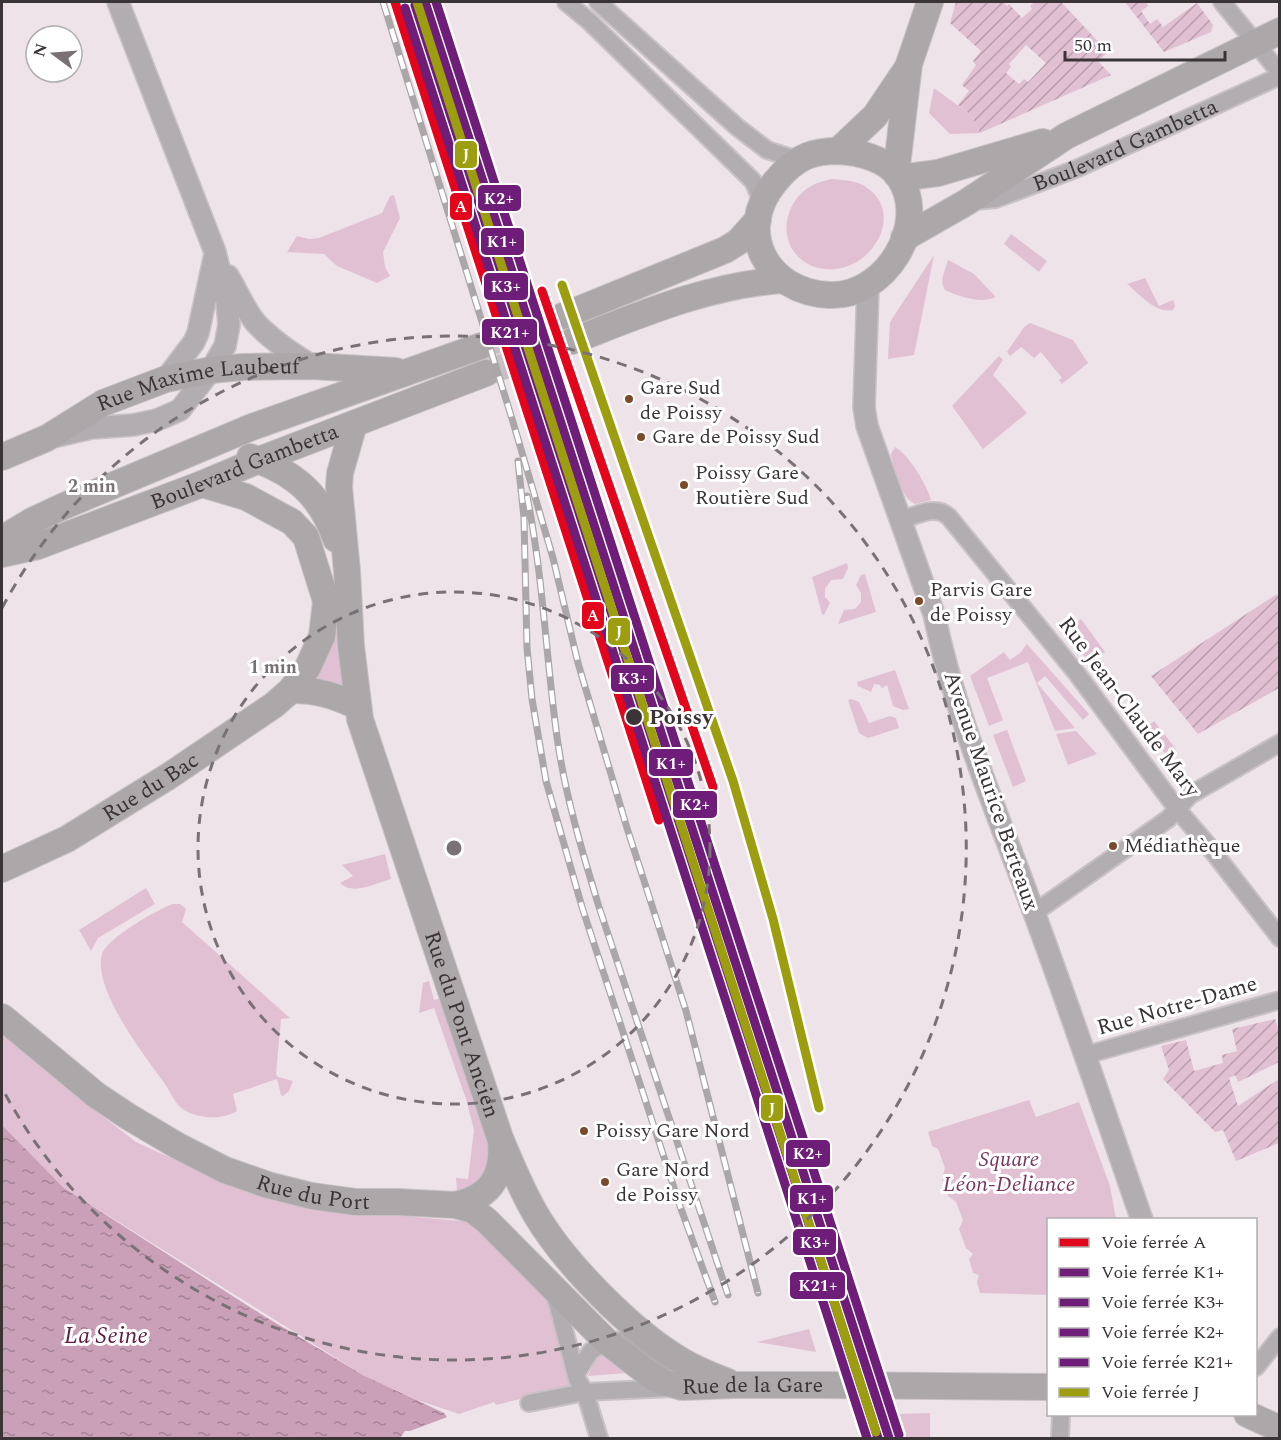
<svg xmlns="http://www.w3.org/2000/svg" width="1281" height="1440" viewBox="0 0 1281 1440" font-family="Spectral,serif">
  <defs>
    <pattern id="garden-furrows" width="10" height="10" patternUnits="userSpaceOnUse" patternTransform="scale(1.5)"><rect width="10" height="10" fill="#e2c0d3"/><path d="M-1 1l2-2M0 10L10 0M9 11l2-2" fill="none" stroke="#b89dac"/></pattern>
    <pattern id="water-ripples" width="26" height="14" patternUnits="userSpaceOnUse" patternTransform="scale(1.5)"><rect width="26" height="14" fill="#caa0b8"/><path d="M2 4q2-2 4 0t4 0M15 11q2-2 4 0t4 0" fill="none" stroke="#a58396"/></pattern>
  </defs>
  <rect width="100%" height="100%" fill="#ede3e8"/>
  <path fill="#e2c0d3" d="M934 88 971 115 980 133 950 134 929 113Z
    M831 179C842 180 857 180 866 187 904 212 875 265 836 269 824 270 812 268 802 260 776 240 785 199 813 185 818 182 825 181 831 179Z
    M394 195 400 218 383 252 385 267 390 276 377 283 337 266 324 254 287 252 297 236 309 239 319 238 382 213 390 196Z
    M1011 234 1047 261 1039 272 1004 244Z
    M934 255 914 355 888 359 890 322Z
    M948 260 974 274 996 297C981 304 960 297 945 290 939 280 945 271 948 260Z
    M1145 278 1159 306 1173 300 1175 306 1173 310C1156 314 1139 294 1127 284Z
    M1030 323 1073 340 1088 363 1062 384 1059 380 1062 378 1041 352 1034 358 1021 347 1010 356 1007 352 1024 327Z
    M999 356 1003 360 993 375 1027 413 983 449 952 406Z
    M895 447C909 455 927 485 931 500L915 504C901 498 894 469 891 454Z
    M847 563 848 568 843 579 831 580 825 589V597L830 603 824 615 822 614 812 577Z
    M865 574 876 612 838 624 844 610 855 609 861 602V593L856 585 861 575Z
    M1081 619 1105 652 1091 664 1063 632Z
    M335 634H339L342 687 318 680 317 678Z
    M1027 644 1089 714 1083 720 1045 676 1037 683 1075 728 1055 731 1028 662 987 678 1003 720 989 726 970 676 1004 652 1010 660 1020 653Z
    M895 670 909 709 903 710 893 706 887 685 882 688 880 685 874 684 871 692 858 686 857 682Z
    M851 699 859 702 869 723 890 716 896 718 899 728 868 738 859 733 848 700Z
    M1154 721 1176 749 1167 756 1146 728Z
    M1007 730 1026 781 1013 787 993 735Z
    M1076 731 1097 754 1068 765 1056 734Z
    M385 854 391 879C376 883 353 896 340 883L353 876 342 865Z
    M146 888 155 904 98 938 91 951 79 930Z
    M173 904H180L186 909 182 922 290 1018 281 1019 276 1074 278 1077 293 1081 289 1091 283 1096 281 1095 277 1079 233 1094 237 1111C222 1120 200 1119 184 1110 175 1104 171 1093 165 1084 145 1056 92 989 102 954 107 938 158 909 173 904Z
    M429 981 434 1000 444 997 462 1052 489 1149V1162L486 1176 462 1191 457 1190 456 1178 468 1179 474 1130 466 1099 434 1008 419 1013 423 983Z
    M2 1023 59 1070 65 1087 136 1142 228 1184 339 1210 471 1222 551 1295 572 1382 570 1387 496 1405 494 1402 459 1414 417 1400 363 1375 64 1188 2 1125Z
    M1029 1100 1036 1117 1079 1102 1110 1186 1116 1219 1048 1220V1295L980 1293 977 1282 979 1275 973 1273 969 1259 973 1254 966 1248 959 1229 963 1220 956 1202 948 1196 942 1179 945 1168 938 1149 932 1146 928 1132Z
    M809 1329 816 1352 757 1342Z
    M606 1353 628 1373 588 1376 597 1358Z
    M930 1413V1438H906L898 1414Z"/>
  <path fill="url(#garden-furrows)" fill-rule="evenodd" d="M956 2H1003L1007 6 1009 4 1022 18 1032 9 1030 6 1035 2H1061L1108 52 1098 61 1111 75 980 133 971 115 958 105 969 91 962 85 976 65 973 61 981 51 950 23ZM1026 45 1046 63 1028 82 1024 79 1019 84 1006 73 1011 67 1009 64Z
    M1125 2H1146L1148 6 1141 11 1150 24 1157 19 1163 27 1197 3 1213 25 1211 32 1164 52Z
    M1277 594 1280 599 1279 688 1198 734 1151 676Z
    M1275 1019 1279 1030V1062L1238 1082 1235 1075 1229 1078 1238 1106 1279 1079V1143L1236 1161 1223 1130 1215 1132 1163 1079 1169 1070 1161 1046 1186 1040 1194 1071 1223 1063 1222 1055 1237 1051 1232 1029Z"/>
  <path fill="url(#water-ripples)" d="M2 1125 64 1188 264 1316 363 1375 444 1413 463 1438H2Z"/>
  <path fill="#ede3e8" d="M450 1416 466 1438H400L405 1431H410Z"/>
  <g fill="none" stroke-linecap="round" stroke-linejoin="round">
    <path stroke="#c9c0c5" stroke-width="26" stroke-dasharray="26 13" stroke-linecap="butt" d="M481 346 563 316
      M486 373 572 341"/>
    <g stroke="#c9c1c5" stroke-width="20">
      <g id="minor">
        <path d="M566 2 589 21 753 181 763 203"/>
        <path d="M598 2 737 127 767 150 798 160"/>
        <path d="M1222 2 1280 73"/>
        <path id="s1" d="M974 201 996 199 1076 169 1280 76"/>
        <path d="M902 520C917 515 936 504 949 517L1078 675 1177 809 1207 844 1280 938"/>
        <path d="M1034 913 1168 819 1190 795 1280 743"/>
        <path d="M1086 1055 1280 1000"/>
        <path d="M554 1291 577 1379 585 1392 599 1438"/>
        <path d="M1256 1367 1280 1337"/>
        <path d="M576 1374 591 1351 606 1341 628 1340 653 1359 679 1364"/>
        <path d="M529 1403 585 1392 671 1388"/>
        <path d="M1060 1438 1061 1414"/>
      </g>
    </g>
    <g stroke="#c9c1c5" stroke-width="24">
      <path id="tertiary" d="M228 276C237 291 244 308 255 322 271 340 292 353 312 366
        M868 286 864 407 867 426 934 614C954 711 993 802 1027 894 1068 1002 1104 1111 1142 1220
        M166 379 194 342 198 333 214 259
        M57 436 91 428 133 425 157 420 180 410 211 370 225 346 229 325 227 302 215 252 118 2"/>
    </g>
    <g stroke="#c9c1c5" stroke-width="28">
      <g id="primary">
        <path d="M838 151C859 152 887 159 899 177 931 225 884 298 829 295 767 292 734 232 775 182 784 171 794 161 807 156 817 152 827 151 838 151Z"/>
        <path d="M838 151 875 116 906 70"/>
        <path d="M896 174 909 64 930 2"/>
        <path d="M900 178 938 173 1043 142"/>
        <path d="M904 238 967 202 1066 136 1280 31"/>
        <path d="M563 316 725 250 738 242 758 220"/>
        <path d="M572 341C642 314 706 286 781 280"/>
        <path id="s2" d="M354 424 340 473 339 487 347 571 351 646 360 719 500 1138C511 1164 521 1189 535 1213 564 1263 632 1332 682 1361 697 1370 713 1376 728 1382"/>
        <path id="s3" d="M2 457 47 438 103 403 166 379 211 370 243 367 312 366 396 371"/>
        <path d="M250 457C295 473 320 494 336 539"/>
        <path d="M2 539 32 521 64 506 252 427 481 346"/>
        <path id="s4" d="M2 554 38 546 202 484 259 460 486 373"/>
        <path d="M291 690C317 690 333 695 357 706"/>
        <path id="s5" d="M2 869 67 839 169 776 274 705 291 690 308 667 322 636 326 601 306 537 292 522 246 497 202 484"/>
        <path id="s6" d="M2 1017 96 1095 129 1117 178 1146 225 1170 268 1185 312 1196 356 1202H398L455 1205 473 1210 487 1221 606 1341 650 1375 663 1382 682 1387 734 1385H827L1048 1387"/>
        <path d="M455 1205C490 1197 504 1177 501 1141"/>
        <path d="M1247 1414 1280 1429"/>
      </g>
    </g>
    <use href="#minor" stroke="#b2adb0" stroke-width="16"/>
    <use href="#tertiary" stroke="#b2adb0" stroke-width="21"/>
    <use href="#primary" stroke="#aca7a9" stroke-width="26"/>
    <g stroke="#aba6a8" stroke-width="7">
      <path id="rail" d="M383 2 513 422 553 558 578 663 627 828 686 1011 758 1293
        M518 461 524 518 527 648 532 699 546 781 582 907 680 1206 715 1302
        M527 496C543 576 546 657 557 737 565 795 582 851 599 907L728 1295"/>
    </g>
    <use href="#rail" stroke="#fff" stroke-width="4.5" stroke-dasharray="14" stroke-linecap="butt"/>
    <g stroke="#fff" stroke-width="14">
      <path id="rail-1" d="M395 2 659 820
        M542 291 713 787"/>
    </g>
    <g stroke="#fff" stroke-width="14">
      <path id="rail-2" d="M425 2 889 1438"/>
    </g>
    <g stroke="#fff" stroke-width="14">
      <path id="rail-3" d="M415 5 878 1438"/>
    </g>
    <g stroke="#fff" stroke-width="14">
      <path id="rail-4" d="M436 2 899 1435"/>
    </g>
    <g stroke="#fff" stroke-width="14">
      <path id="rail-5" d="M405 8 867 1438"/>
    </g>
    <g stroke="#fff" stroke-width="14">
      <path id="rail-6" d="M417 2 876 1432
        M562 285 733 781 773 919 819 1108"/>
    </g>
    <use href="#rail-1" stroke="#e3051c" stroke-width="9"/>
    <use href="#rail-2" stroke="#6e1e78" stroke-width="9"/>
    <use href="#rail-3" stroke="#6e1e78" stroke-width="9"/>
    <use href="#rail-4" stroke="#6e1e78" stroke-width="9"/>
    <use href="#rail-5" stroke="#6e1e78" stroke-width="9"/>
    <use href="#rail-6" stroke="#9c9e10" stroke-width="9"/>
  </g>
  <g fill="none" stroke="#797175" stroke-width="3" stroke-dasharray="10 8">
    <circle cx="454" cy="848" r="256"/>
    <path d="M2 608A512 512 0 1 1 2 1088"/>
  </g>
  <g fill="#7a4b2a" stroke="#fff" stroke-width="2">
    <circle cx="629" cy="399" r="5"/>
    <circle cx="641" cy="437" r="5"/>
    <circle cx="684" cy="485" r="5"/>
    <circle cx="919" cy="601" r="5"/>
    <circle cx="1113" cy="846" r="5"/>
    <circle cx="584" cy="1131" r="5"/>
    <circle cx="605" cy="1182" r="5"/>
  </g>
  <circle fill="#3b3437" stroke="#fff" stroke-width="2" cx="634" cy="717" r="9"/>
  <g text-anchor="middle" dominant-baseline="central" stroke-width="6" stroke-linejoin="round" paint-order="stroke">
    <g font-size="20" fill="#3b3437" stroke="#fff" text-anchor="start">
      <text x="640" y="388">Gare Sud<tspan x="640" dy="25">de Poissy</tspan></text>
      <text x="652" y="437">Gare de Poissy Sud</text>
      <text x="695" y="473">Poissy Gare<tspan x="695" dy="25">Routière Sud</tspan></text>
      <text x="930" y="590">Parvis Gare<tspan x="930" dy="25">de Poissy</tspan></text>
      <text x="1124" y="846">Médiathèque</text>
      <text x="595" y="1131">Poissy Gare Nord</text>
      <text x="616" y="1170">Gare Nord<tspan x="616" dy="25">de Poissy</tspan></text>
    </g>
    <g font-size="22" fill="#3b3437" stroke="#fff">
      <text stroke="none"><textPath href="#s1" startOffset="162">Boulevard Gambetta</textPath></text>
      <text stroke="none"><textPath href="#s3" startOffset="213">Rue Maxime Laubeuf</textPath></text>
      <text stroke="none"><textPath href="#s4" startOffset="258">Boulevard Gambetta</textPath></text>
      <text transform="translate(1129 707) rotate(53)">Rue Jean-Claude Mary</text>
      <text stroke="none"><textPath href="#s5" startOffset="170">Rue du Bac</textPath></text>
      <text transform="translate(991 791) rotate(71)">Avenue Maurice Berteaux</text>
      <text transform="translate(1177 1006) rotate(-16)">Rue Notre-Dame</text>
      <text stroke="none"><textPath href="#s2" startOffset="620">Rue du Pont Ancien</textPath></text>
      <text stroke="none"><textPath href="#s6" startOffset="363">Rue du Port</textPath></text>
      <text stroke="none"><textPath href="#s6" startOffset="872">Rue de la Gare</textPath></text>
    </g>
    <g font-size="22" font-weight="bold" fill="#3b3437" stroke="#fff" text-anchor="start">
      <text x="649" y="717">Poissy</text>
    </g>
    <g font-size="22" font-style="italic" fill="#7b3660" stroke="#fff">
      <text x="1009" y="1159">Square<tspan x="1009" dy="25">Léon-Deliance</tspan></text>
    </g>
    <g font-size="24" font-style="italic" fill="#5d1b46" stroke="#fff">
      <text x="106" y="1336">La Seine</text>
    </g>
  </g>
  <circle cx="454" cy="848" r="9" fill="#797175" stroke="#fff" stroke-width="3"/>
  <g font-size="18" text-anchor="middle" font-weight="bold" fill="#797175" stroke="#fff" stroke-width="6" stroke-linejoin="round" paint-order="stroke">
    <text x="92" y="492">2 min</text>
    <text x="273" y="673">1 min</text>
  </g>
  <g stroke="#fff" stroke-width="2">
    <rect x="454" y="140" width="24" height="29" rx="6" fill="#9c9e10"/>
    <rect x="477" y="184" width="45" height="28" rx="6" fill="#6e1e78"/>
    <rect x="449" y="192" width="24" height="29" rx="6" fill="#e3051c"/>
    <rect x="480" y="227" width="45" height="29" rx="6" fill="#6e1e78"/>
    <rect x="483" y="272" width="46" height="29" rx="6" fill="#6e1e78"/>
    <rect x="481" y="318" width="57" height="28" rx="6" fill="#6e1e78"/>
    <rect x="581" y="601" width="24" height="29" rx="6" fill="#e3051c"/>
    <rect x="607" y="617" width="24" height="29" rx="6" fill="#9c9e10"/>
    <rect x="610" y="664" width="45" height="29" rx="6" fill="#6e1e78"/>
    <rect x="648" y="748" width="46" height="29" rx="6" fill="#6e1e78"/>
    <rect x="672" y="790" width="46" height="29" rx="6" fill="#6e1e78"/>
    <rect x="760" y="1094" width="24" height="28" rx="6" fill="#9c9e10"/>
    <rect x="785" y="1139" width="46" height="29" rx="6" fill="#6e1e78"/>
    <rect x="789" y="1184" width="45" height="29" rx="6" fill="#6e1e78"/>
    <rect x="792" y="1228" width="45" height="28" rx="6" fill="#6e1e78"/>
    <rect x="789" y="1271" width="57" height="29" rx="6" fill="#6e1e78"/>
  </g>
  <g font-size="16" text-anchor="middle" font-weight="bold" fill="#fff">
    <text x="466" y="160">J</text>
    <text x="499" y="204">K2+</text>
    <text x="461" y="212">A</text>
    <text x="502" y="247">K1+</text>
    <text x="506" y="292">K3+</text>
    <text x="510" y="338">K21+</text>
    <text x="593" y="621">A</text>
    <text x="619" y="637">J</text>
    <text x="633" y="684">K3+</text>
    <text x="671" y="769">K1+</text>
    <text x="695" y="810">K2+</text>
    <text x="772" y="1114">J</text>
    <text x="808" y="1159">K2+</text>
    <text x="812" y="1204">K1+</text>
    <text x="815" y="1248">K3+</text>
    <text x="818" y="1291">K21+</text>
  </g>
  <rect width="1281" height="1440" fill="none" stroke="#3b3437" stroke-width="6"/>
  <rect x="1047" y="1218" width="210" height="198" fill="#ffffff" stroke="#b1aeaf" stroke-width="1.5"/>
  <rect x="1059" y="1238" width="30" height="9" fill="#e3051c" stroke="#b1aeaf" stroke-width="1.5"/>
  <text x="1101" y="1248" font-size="18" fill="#3b3437">Voie ferrée A</text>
  <rect x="1059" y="1268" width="30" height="9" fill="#6e1e78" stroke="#b1aeaf" stroke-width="1.5"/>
  <text x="1101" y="1278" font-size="18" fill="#3b3437">Voie ferrée K1+</text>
  <rect x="1059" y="1298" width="30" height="9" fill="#6e1e78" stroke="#b1aeaf" stroke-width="1.5"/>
  <text x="1101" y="1308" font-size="18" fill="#3b3437">Voie ferrée K3+</text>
  <rect x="1059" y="1328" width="30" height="9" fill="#6e1e78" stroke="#b1aeaf" stroke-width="1.5"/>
  <text x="1101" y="1338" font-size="18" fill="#3b3437">Voie ferrée K2+</text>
  <rect x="1059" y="1358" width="30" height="9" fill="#6e1e78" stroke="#b1aeaf" stroke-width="1.5"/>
  <text x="1101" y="1368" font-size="18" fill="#3b3437">Voie ferrée K21+</text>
  <rect x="1059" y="1388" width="30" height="9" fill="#9c9e10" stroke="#b1aeaf" stroke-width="1.5"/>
  <text x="1101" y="1398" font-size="18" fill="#3b3437">Voie ferrée J</text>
  <g transform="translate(54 54) rotate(286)"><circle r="28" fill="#ffffff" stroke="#b1aeaf" stroke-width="1.5"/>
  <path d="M0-4.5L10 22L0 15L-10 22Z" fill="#797175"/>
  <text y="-9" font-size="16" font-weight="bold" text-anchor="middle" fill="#3b3437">N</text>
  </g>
  <path d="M1065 51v9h160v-9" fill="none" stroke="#3b3437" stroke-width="3"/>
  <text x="1074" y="51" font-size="18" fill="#3b3437" stroke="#ffffff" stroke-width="4.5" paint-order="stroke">50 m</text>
</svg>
